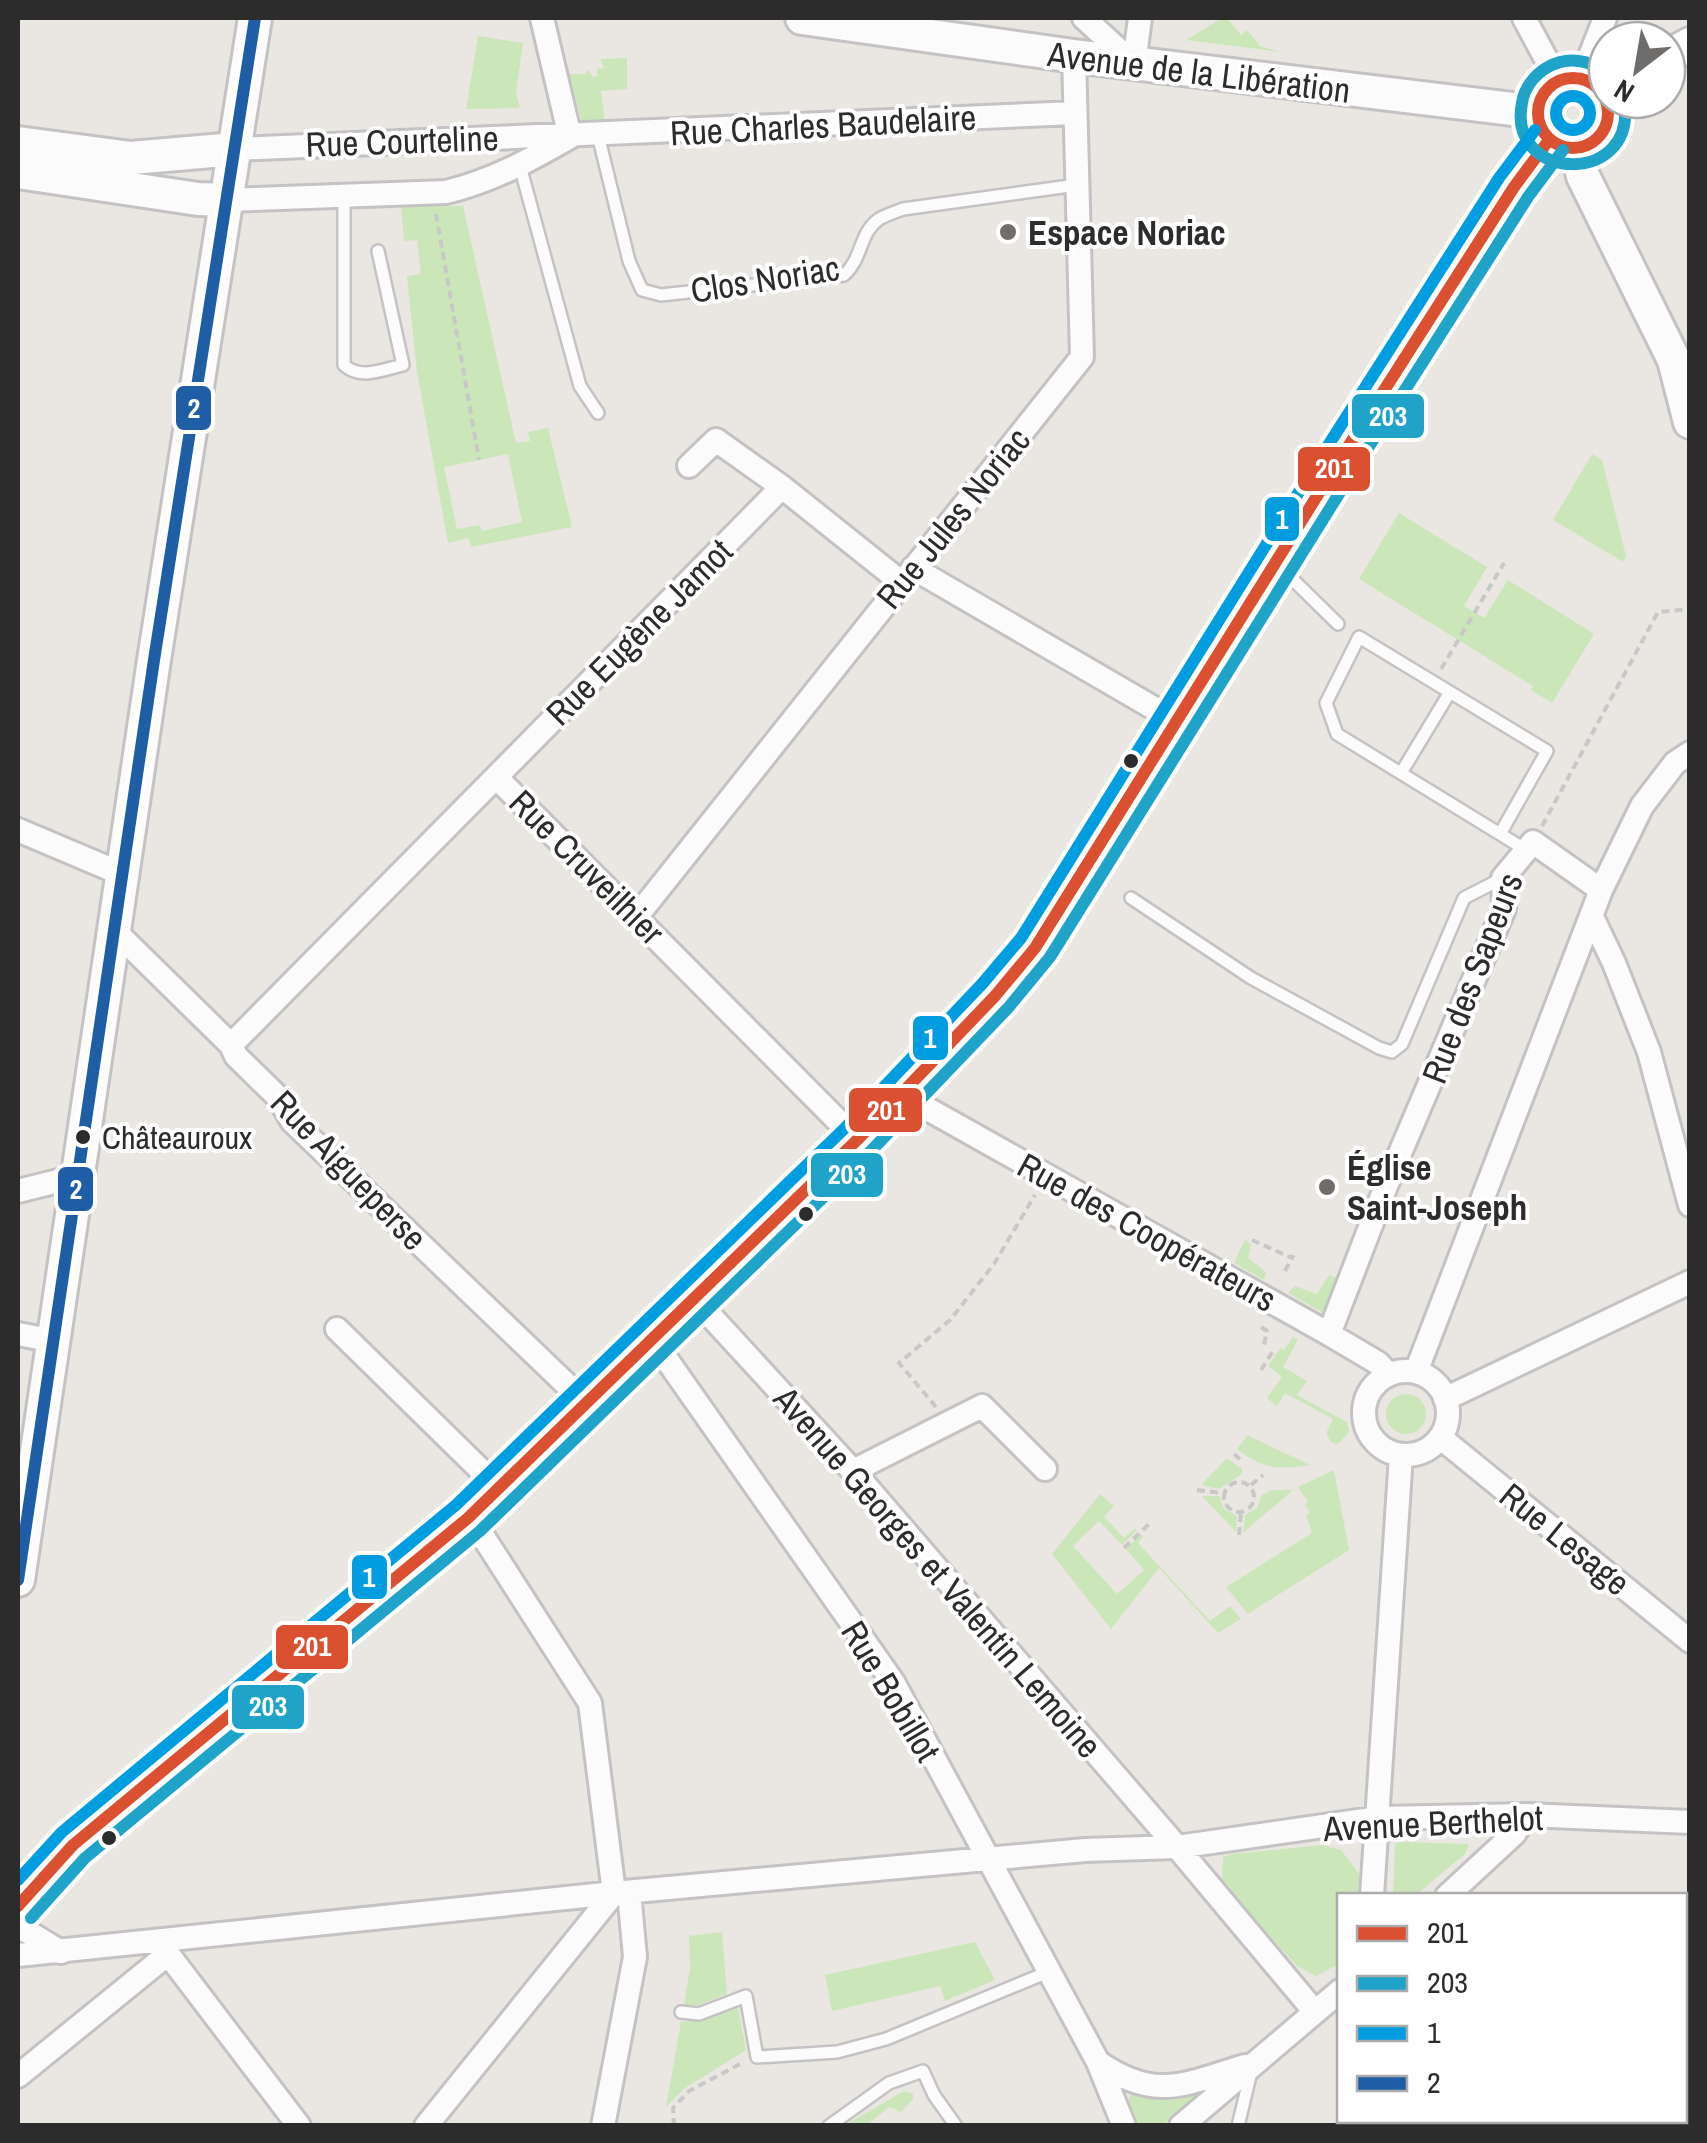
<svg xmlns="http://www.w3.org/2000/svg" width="1707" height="2143" viewBox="0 0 1707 2143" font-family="'Archivo Narrow',sans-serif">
  <rect width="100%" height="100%" fill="#eae6e2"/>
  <path fill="#cbe7b9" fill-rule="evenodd" d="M1222 18H1227L1241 35 1247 30 1260 46 1281 52 1186 40Z
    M478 36 523 43 516 93 520 108 466 109Z
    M627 58V89L601 91 605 122 582 123 569 74H585L589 69 592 77 598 76 597 69 604 68 600 59Z
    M401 206H463L516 443 530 441 528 432 548 428 572 527 471 547 469 538 448 543 417 372 407 276 421 274 417 240 404 241ZM508 454 522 522 482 531 480 525 457 529 444 467Z
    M1592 454 1602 460 1626 556 1623 562 1553 520Z
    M1399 513 1487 567 1464 606 1484 618 1508 580 1594 634 1552 703 1531 690 1533 686 1359 579Z
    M1245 1240 1251 1244 1248 1258 1266 1272 1264 1280 1234 1263Z
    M1329 1275 1344 1281 1329 1316 1288 1293 1295 1286 1317 1294Z
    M1293 1337 1298 1340 1283 1367 1307 1381 1297 1395 1347 1422 1349 1432 1338 1444 1331 1442 1326 1433 1333 1419 1285 1393 1277 1406 1267 1398 1282 1377 1268 1366 1280 1348 1284 1350Z
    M1386 1414a20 20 0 1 1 40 0a20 20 0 1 1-40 0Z
    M1248 1435 1251 1437 1310 1465C1279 1470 1262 1469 1237 1449Z
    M1227 1458 1242 1469V1474L1219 1489 1201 1485Z
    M1334 1470 1349 1550 1248 1614 1226 1587 1312 1533 1306 1515 1310 1512 1305 1505 1308 1502 1298 1487Z
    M1271 1490H1293L1243 1533 1245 1515 1257 1508 1262 1495Z
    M1100 1494 1114 1506 1104 1517 1124 1538 1135 1528 1137 1530 1122 1545 1099 1521 1073 1546 1117 1594 1144 1570 1126 1549 1141 1534 1143 1537 1138 1543 1210 1621 1230 1606 1241 1619 1218 1633 1159 1568 1111 1629 1052 1554Z
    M1202 1496H1219L1224 1509 1237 1516 1236 1532Z
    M1395 1844 1403 1842 1469 1844 1465 1854 1416 1895 1393 1896Z
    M1323 1845 1341 1850 1361 1876 1359 1895 1340 1896 1339 1964 1316 1976 1297 1966 1222 1884 1223 1857 1232 1854Z
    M722 1932 727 1994 698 2005H684L690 1968 689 1936Z
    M975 1942 995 1980 945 2001 940 1986 832 2011 825 1975Z
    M738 2008 746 2050 685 2088 666 2107 681 2022 700 2020Z
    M1196 2090 1200 2094 1162 2125H1139L1128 2100 1131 2094 1173 2100Z
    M904 2091 913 2094V2099L901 2112 889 2107 867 2125H845Z"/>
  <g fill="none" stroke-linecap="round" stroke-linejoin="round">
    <g stroke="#c4c2c3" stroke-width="16">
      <path id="lane" d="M598 135 629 261 642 290 661 295 844 275C863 258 859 233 879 219 886 215 895 212 903 209L1077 185
        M520 166 580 386 598 413
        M344 197V365C360 380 382 370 403 365L378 251
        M1278 565 1338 624
        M1401 773 1450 692
        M1500 834 1547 751 1359 637 1326 703 1337 734 1500 834 1526 850
        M1131 898 1251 978 1379 1048 1392 1052 1402 1044 1464 898 1503 878
        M681 2012 699 2014 746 1996 757 2057 837 2052 886 2039 1048 1972
        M829 2126 889 2083 923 2071 934 2095 956 2126
        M1238 2126 1251 2072"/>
    </g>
    <g stroke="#c4c2c3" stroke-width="28">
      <path id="street" d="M542 18 570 137
        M1084 18 1133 63
        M1524 18 1558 81
        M1134 64 1140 18
        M1581 79 1605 18
        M235 149 1075 113
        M227 200 446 192C492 181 530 160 570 137
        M782 487 901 582
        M913 568 1176 721
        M496 777 782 487 716 440 689 466
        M18 830 122 874
        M637 916 1082 357 1074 56
        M1592 917 1614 963 1649 1052 1690 1205
        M115 931 231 1045 236 1056 278 1097 292 1121 588 1405
        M231 1045 496 777 857 1140
        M901 1094 1329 1334 1378 1363 1389 1375
        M18 1191 78 1176
        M695 1299 853 1471 1177 1847 1315 2012
        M337 1329 499 1488
        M18 1334 54 1341
        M1329 1334 1386 1186 1504 909 1503 878 1533 842 1601 890
        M653 1340 893 1682 1098 2062 1124 2126
        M1364 1413a42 42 0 1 1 84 0a42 42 0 1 1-84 0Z
        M1416 1372 1601 890 1642 806 1675 763 1690 753
        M1445 1399 1690 1282
        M1441 1438 1690 1641
        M853 1471 982 1406 1045 1469
        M1372 1896 1401 1455
        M1447 1896 1514 1834 1527 1815
        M18 1926 61 1952
        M163 1941 168 1954 299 2126
        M18 1955 614 1893 1085 1850 1177 1847 1379 1818 1527 1815 1690 1822
        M1098 2062C1156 2102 1184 2084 1245 2066
        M18 2076 168 1954
        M426 2126 614 1893 590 1703 477 1527 468 1518
        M603 2126 635 1957 629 1892
        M1181 2126 1340 1991"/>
    </g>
    <g stroke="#c4c2c3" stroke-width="38">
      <path id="secondary" d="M802 18 1074 56 1537 112
        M1667 57 1690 44
        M1538 113a35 35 0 1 1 70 0a35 35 0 1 1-70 0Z
        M18 143 131 158 235 149
        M1576 148 1583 176 1674 360 1690 422
        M18 172 198 199 227 200
        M18 1580 154 660 255 18
        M18 1906 73 1845 468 1518 857 1140 995 996 1035 948 1337 464 1514 187 1549 140"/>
    </g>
    <path stroke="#c8c8c7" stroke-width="4" stroke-dasharray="8 5" stroke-linecap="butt" d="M436 214 479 460
      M1441 669 1504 563
      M1542 826 1658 612 1690 609
      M1252 1240 1292 1258 1294 1254
      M1285 1271 1292 1258
      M1261 1327 1267 1331 1264 1345
      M1261 1370 1275 1348
      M936 1407 899 1363 950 1320 994 1264 1035 1195
      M1234 1454 1243 1462
      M1224 1497a15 15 0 1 1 30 0a15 15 0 1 1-30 0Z
      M1251 1485 1263 1475
      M1197 1490 1222 1493
      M1239 1535 1241 1512
      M1124 1548 1150 1523
      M663 2125 666 2126
      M674 2126 673 2108 689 2091 742 2063"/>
    <use href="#lane" stroke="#fcfbfb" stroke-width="11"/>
    <use href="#street" stroke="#fcfbfb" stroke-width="22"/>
    <use href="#secondary" stroke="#fcfbfb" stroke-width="32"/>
    <g stroke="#fff" stroke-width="20">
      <path id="bus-1" d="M1538 113a35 35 0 1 1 70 0a35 35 0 1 1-70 0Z
        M18 1906 73 1845 468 1518 857 1140 995 996 1035 948 1337 464 1514 187 1549 140"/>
    </g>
    <g stroke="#fff" stroke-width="20">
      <path id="bus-2" d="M1607 73C1590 60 1568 56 1548 67 1535 74 1524 88 1522 103 1506 183 1639 187 1624 100
        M31 1918 85 1858 480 1531 869 1153 1008 1008 1050 957 1352 473 1528 197 1563 150"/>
    </g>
    <g stroke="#fff" stroke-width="20">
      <path id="bus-3" d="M1556 113a17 17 0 1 1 34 0a17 17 0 1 1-34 0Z
        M18 1880 62 1832 456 1505 845 1128 982 984 1021 938 1322 455 1499 178 1535 130"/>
    </g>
    <g stroke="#fff" stroke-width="20">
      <path id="bus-4" d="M18 1580 154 660 255 18"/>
    </g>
    <use href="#bus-1" stroke="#dc5032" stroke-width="12"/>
    <use href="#bus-2" stroke="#20a3c9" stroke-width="12"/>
    <use href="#bus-3" stroke="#009de0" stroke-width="12"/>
    <use href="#bus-4" stroke="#1f5da6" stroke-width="12"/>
  </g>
  <g fill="#6e6d6c" stroke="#fff" stroke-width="4">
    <circle cx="1008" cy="232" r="10"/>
    <circle cx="1327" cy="1187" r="10"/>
  </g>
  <g fill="#2c2c2c" stroke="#fff" stroke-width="4">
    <circle cx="1131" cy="761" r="9"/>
    <circle cx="83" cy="1137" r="9"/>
    <circle cx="806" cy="1214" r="9"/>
    <circle cx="109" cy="1838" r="9"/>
  </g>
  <g text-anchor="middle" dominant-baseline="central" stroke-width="8" stroke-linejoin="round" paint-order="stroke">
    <g font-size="32" fill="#2c2c2c" stroke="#fff" text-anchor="start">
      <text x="102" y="1137">Châteauroux</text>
    </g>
    <g font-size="35" fill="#2c2c2c" stroke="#fff">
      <text transform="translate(1199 72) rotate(7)">Avenue de la Libération</text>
      <text transform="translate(823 125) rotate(-3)">Rue Charles Baudelaire</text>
      <text transform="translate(402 141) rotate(-2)">Rue Courteline</text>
      <text transform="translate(765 279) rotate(-9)">Clos Noriac</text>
      <text transform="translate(953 518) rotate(-51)">Rue Jules Noriac</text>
      <text transform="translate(639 632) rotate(-45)">Rue Eugène Jamot</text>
      <text transform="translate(587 867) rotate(45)">Rue Cruveilhier</text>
      <text transform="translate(1472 978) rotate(-69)">Rue des Sapeurs</text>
      <text transform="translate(349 1170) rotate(46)">Rue Aigueperse</text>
      <text transform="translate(1147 1232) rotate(29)">Rue des Coopérateurs</text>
      <text transform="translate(1565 1539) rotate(39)">Rue Lesage</text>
      <text transform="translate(938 1572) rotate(49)">Avenue Georges et Valentin Lemoine</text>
      <text transform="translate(891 1691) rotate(59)">Rue Bobillot</text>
      <text transform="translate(1433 1823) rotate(-3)">Avenue Berthelot</text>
    </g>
    <g font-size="35" font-weight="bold" fill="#2c2c2c" stroke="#fff" text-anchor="start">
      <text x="1028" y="232">Espace Noriac</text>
      <text x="1347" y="1167">Église<tspan x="1347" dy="40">Saint-Joseph</tspan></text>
    </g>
  </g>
  <g stroke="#fff" stroke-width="4">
    <rect x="174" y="384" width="39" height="48" rx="10" fill="#1f5da6"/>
    <rect x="1350" y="392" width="76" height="48" rx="10" fill="#20a3c9"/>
    <rect x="1296" y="445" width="76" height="48" rx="10" fill="#dc5032"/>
    <rect x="1263" y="495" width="38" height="48" rx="10" fill="#009de0"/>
    <rect x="911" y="1014" width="39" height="48" rx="10" fill="#009de0"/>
    <rect x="847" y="1086" width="77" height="48" rx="10" fill="#dc5032"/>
    <rect x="809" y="1151" width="76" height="48" rx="10" fill="#20a3c9"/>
    <rect x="56" y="1165" width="39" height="48" rx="10" fill="#1f5da6"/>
    <rect x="350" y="1553" width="39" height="48" rx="10" fill="#009de0"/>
    <rect x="274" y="1623" width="76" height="48" rx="10" fill="#dc5032"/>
    <rect x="230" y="1683" width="76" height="48" rx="10" fill="#20a3c9"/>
  </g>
  <g font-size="28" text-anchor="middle" font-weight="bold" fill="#fff">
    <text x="194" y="418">2</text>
    <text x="1388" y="426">203</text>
    <text x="1334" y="478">201</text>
    <text x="1282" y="529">1</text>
    <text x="930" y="1048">1</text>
    <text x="886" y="1120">201</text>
    <text x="847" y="1184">203</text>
    <text x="76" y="1199">2</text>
    <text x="369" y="1587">1</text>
    <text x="312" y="1656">201</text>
    <text x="268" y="1716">203</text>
  </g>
  <rect width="1707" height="2143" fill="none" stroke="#2c2c2c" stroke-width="40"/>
  <rect x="1337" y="1893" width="350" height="230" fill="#ffffff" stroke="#ababab" stroke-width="2.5"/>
  <rect x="1357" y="1926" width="50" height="15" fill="#dc5032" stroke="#ababab" stroke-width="2.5"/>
  <text x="1427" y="1943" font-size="30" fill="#2c2c2c">201</text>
  <rect x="1357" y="1976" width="50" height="15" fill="#20a3c9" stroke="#ababab" stroke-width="2.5"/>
  <text x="1427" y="1993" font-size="30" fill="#2c2c2c">203</text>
  <rect x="1357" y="2026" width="50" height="15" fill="#009de0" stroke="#ababab" stroke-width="2.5"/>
  <text x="1427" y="2043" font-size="30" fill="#2c2c2c">1</text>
  <rect x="1357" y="2076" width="50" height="15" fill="#1f5da6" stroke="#ababab" stroke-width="2.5"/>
  <text x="1427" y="2093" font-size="30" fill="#2c2c2c">2</text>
  <g transform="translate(1637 70) rotate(211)"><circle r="48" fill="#ffffff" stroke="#ababab" stroke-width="2.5"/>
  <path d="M0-8L18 38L0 25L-18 38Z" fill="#6e6d6c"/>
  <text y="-15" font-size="28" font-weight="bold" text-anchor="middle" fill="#2c2c2c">N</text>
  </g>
</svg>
